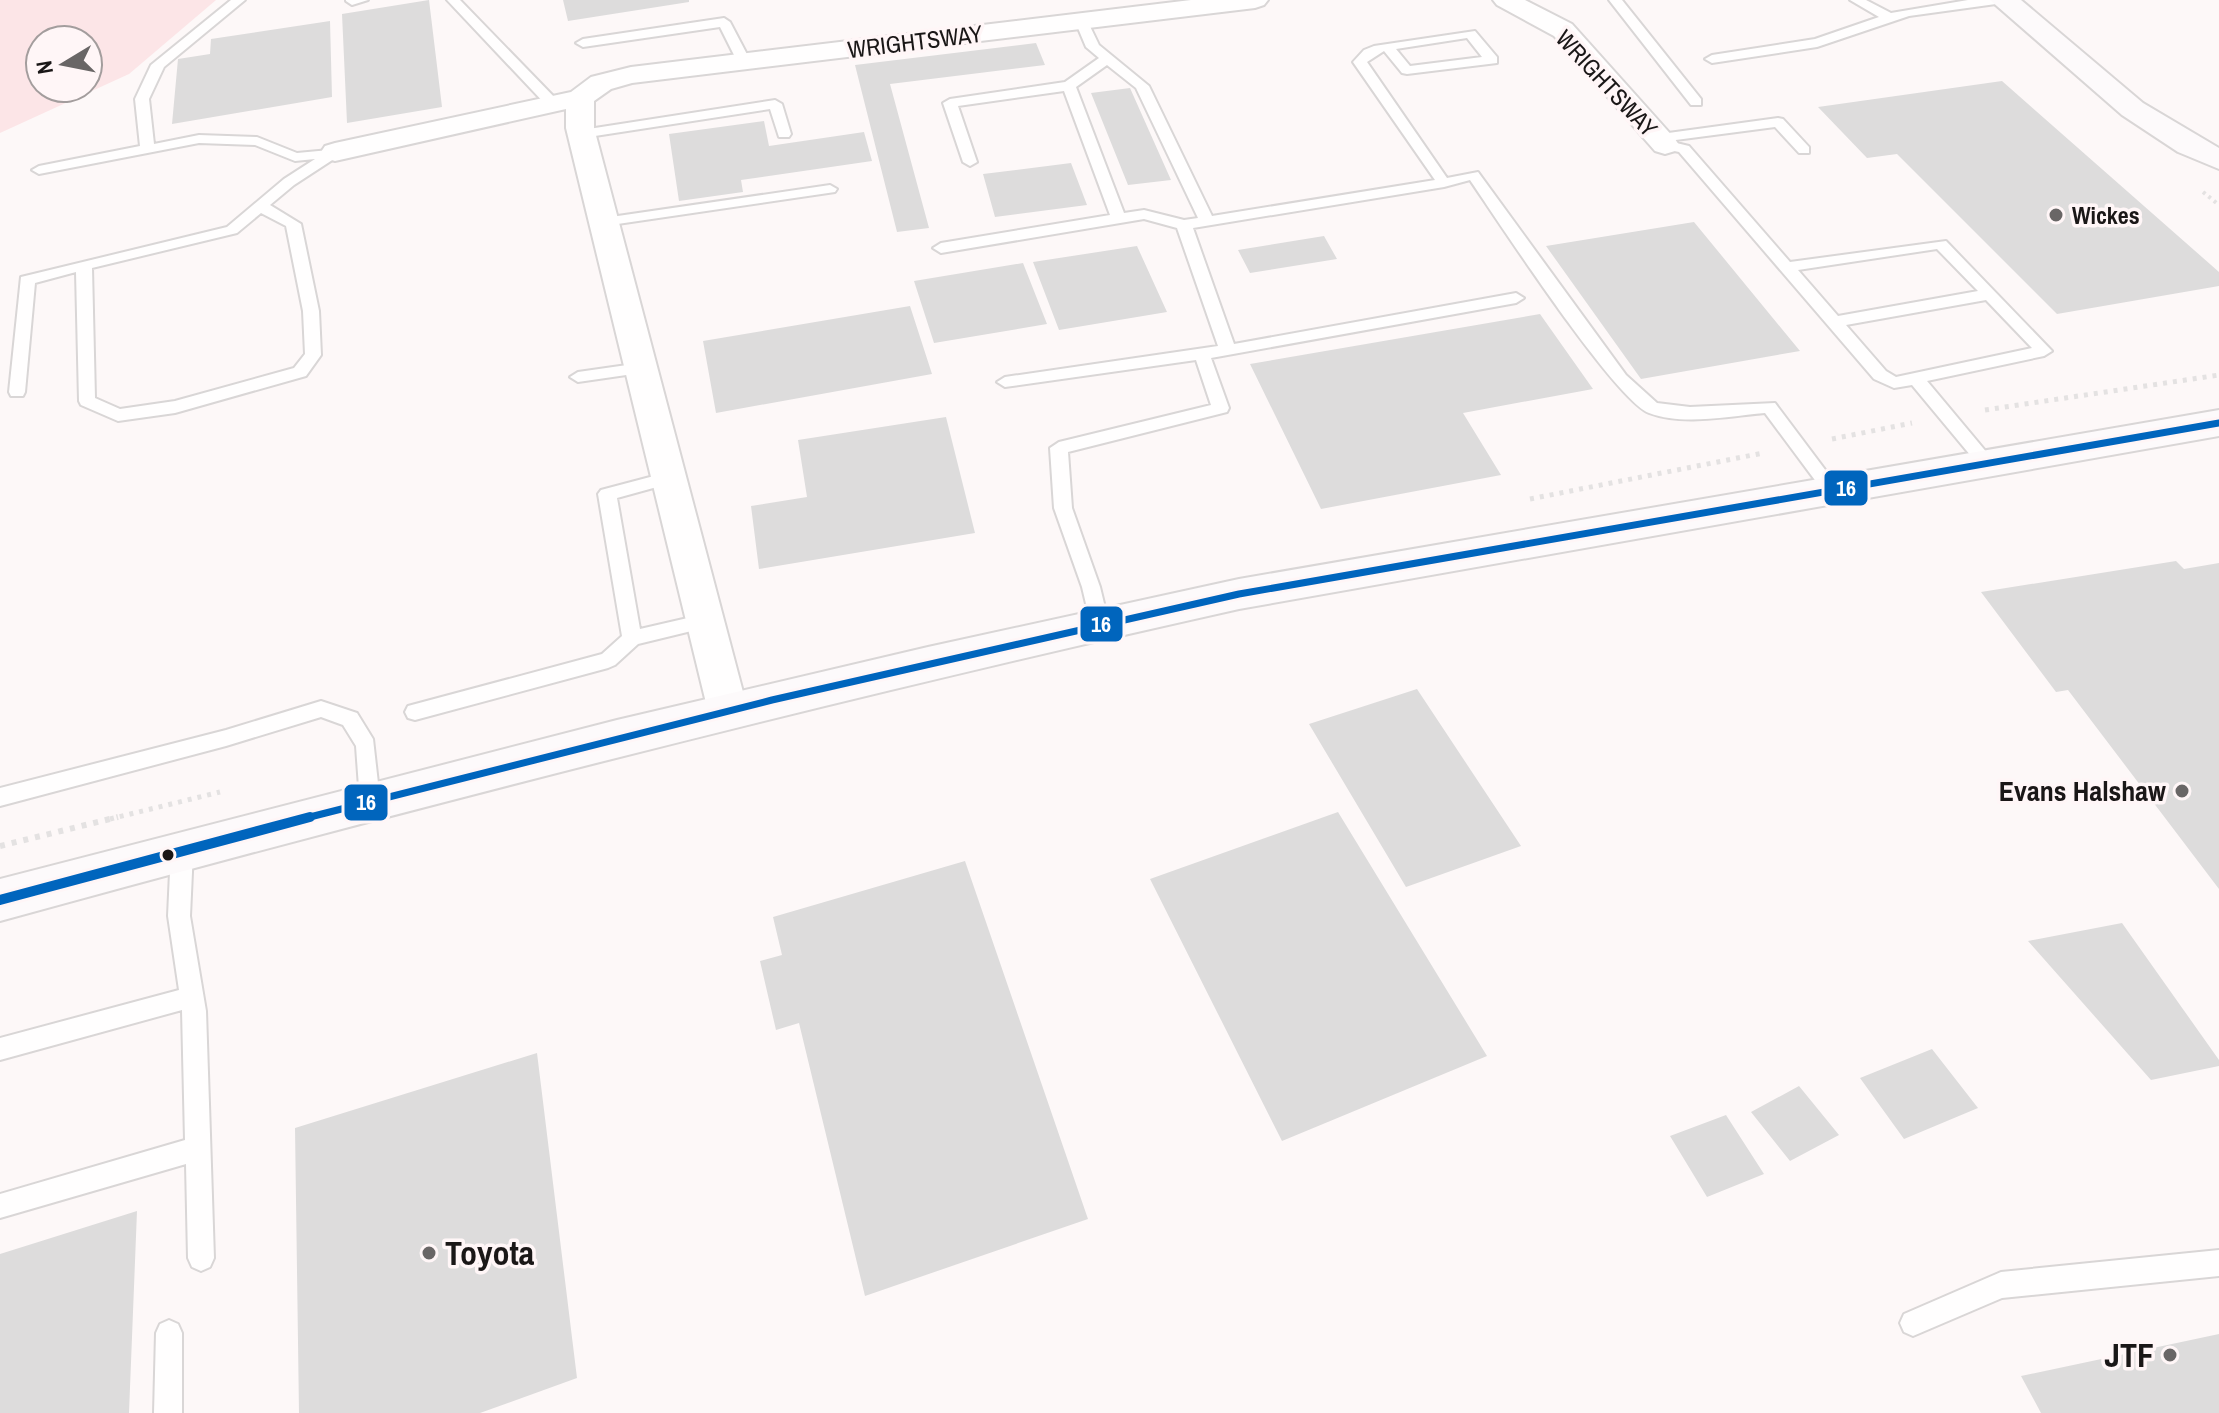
<svg xmlns="http://www.w3.org/2000/svg" width="2219" height="1413" viewBox="0 0 2219 1413" font-family="'Archivo Narrow',sans-serif">
  <rect width="100%" height="100%" fill="#fdf8f8"/>
  <path fill="#fce5e7" fill-rule="evenodd" d="M0 0H216L129 74 0 133ZM40 40H88V88H40Z"/>
  <path fill="#dddcdc" d="M429 0 442 107 347 123 342 14Z
    M563 0H689V2L568 21Z
    M330 21 332 97 172 124 178 59 210 54 211 39Z
    M1036 43 1045 65 890 84 929 228 897 232 855 65Z
    M2002 81 2219 272V286L2057 314 1897 154 1867 158 1818 107Z
    M1130 88 1171 180 1128 185 1091 93Z
    M764 121 769 146 864 132 872 161 741 180 743 192 679 201 669 134Z
    M1071 163 1087 205 995 217 983 174Z
    M1694 222 1800 351 1641 379 1546 246Z
    M1324 236 1337 259 1250 273 1238 250Z
    M1137 246 1167 312 1059 330 1033 262Z
    M1023 263 1047 324 934 343 914 281Z
    M910 306 932 374 716 413 703 341Z
    M1540 314 1593 389 1463 413 1501 475 1321 509 1250 364Z
    M946 417 975 533 759 569 751 506 807 497 798 440Z
    M2176 561 2184 569 2219 563V889L2068 690 2056 692 1981 592Z
    M1417 689 1521 846 1406 887 1309 724Z
    M1338 812 1487 1056 1282 1141 1150 879Z
    M965 861 1088 1219 865 1296 799 1023 776 1030 760 961 782 955 773 917Z
    M2122 923 2219 1060V1066L2151 1080 2028 941Z
    M1932 1049 1978 1108 1904 1139 1860 1078Z
    M537 1053 577 1378 480 1413H299L295 1128Z
    M1799 1086 1839 1135 1790 1161 1751 1112Z
    M1726 1115 1764 1174 1707 1197 1670 1136Z
    M137 1211 129 1413H0V1254Z
    M2219 1334V1413H2041L2021 1376Z"/>
  <g fill="none" stroke-linecap="round" stroke-linejoin="round">
    <g stroke="#d9d6d6" stroke-width="4">
      <path id="lane" d="M231 0H245L164 67 149 99 154 144 199 135 257 137 297 153 340 149V155L294 185 270 205 301 224 319 311 321 355 306 376 175 413 118 421 81 405 79 401 76 272 35 283 25 392 23 396H11L9 392 21 277 227 227 284 179 315 159 295 161 255 145 199 143 39 174 32 170 39 166 140 146 135 99 151 65ZM261 213 286 226 303 311 305 354 294 368 175 401 120 409 95 398 92 268 237 233Z
        M368 0 352 5 346 1V0Z
        M447 0H460L558 101V107H548Z
        M1609 0H1622L1701 99V105H1691Z
        M1850 0H1866L1891 13 1968 0H2002L1996 4 1909 16 1817 47 1712 63 1705 59 1712 55 1815 39 1879 17Z
        M724 18 730 22 751 62 749 65H739L720 27 583 47 576 43 583 39Z
        M1076 18H1086L1099 45 1149 86 1212 216 1435 180 1353 62 1364 50 1374 46 1475 31 1497 57V63L1407 74 1402 73 1384 51 1367 62 1447 178 1478 172 1626 375 1657 403 1690 407 1775 403 1841 491 1838 495H1826L1765 413C1729 416 1683 426 1649 413 1614 399 1498 221 1470 180L1444 187 1193 228 1234 344 1516 293 1524 298 1516 303 1211 358 1229 408 1227 412 1068 452 1072 508 1100 587 1109 624 1106 629H1092L1082 587 1054 508 1050 448 1059 442 1211 405 1196 360 1005 387 997 382 1005 377 1218 346 1177 228 1144 219 941 253 933 248 941 243 1110 215 1064 91 958 106 977 162 970 166 963 162 943 103 950 99 1065 82 1099 58 1086 47 1075 21ZM1467 38 1482 57 1410 66 1396 49ZM1107 65 1136 88 1198 218 1184 220 1144 210 1124 213 1076 87Z
        M775 100 782 104 791 134 789 137H779L770 109 582 138 575 134 582 130Z
        M1778 118 1783 119 1809 147V153H1799L1775 127 1668 141 1689 146 1790 262 1946 241 2052 351 2044 356 1927 381 1993 460 1996 464 1993 468H1981L1912 385 1894 388 1874 379 1679 152 1660 148V142L1654 138 1661 134ZM1937 249 1978 291 1838 316 1798 270ZM1986 300 2032 348 1896 377 1886 371 1846 325Z
        M830 185 837 189 835 192 604 226 597 222 604 218Z
        M641 363 647 364 649 368 647 372 578 382 570 377 578 372Z
        M669 472 678 478 675 482 617 498 640 629 705 614 712 616 715 621 712 626 638 644 615 665 608 668 415 720 408 718 405 712 408 706 602 654 622 636 598 494 601 490Z
        M321 701 357 713 373 739 380 801 377 807 370 810 363 807 360 801 356 746 343 725 321 717 226 746 0 806V788L226 730Z
        M182 841 190 844 193 850 190 916 206 1011 214 1258 210 1267 201 1271 192 1267 188 1258 186 1164 0 1218V1194L185 1140 182 1010 0 1060V1038L179 990 168 916 171 850 174 844Z
        M2219 1250V1276L2002 1298 1913 1336 1904 1332 1900 1323 1904 1314 2001 1272Z
        M169 1320 178 1324 182 1333V1413H154L156 1333 160 1324Z"/>
    </g>
    <g stroke="#d9d6d6" stroke-width="4">
      <path id="street" d="M1191 0H1268L1264 5 1255 8 632 83 611 89 594 101V128L748 711 742 722 728 727 714 722 708 711 566 128V109L335 161 325 158 321 152 325 146 335 143 571 92 591 77 631 67Z
        M1493 0H1525L1572 24 1675 139 1679 145 1675 151 1665 154 1655 151 1554 36 1497 5Z"/>
    </g>
    <g stroke="#d9d6d6" stroke-width="4">
      <path id="secondary" d="M1990 0H2021L2143 103 2219 148V169L2178 152 2122 115Z
        M2219 410V436L1239 609C823 702 411 808 0 921V879L617 720 928 647 1239 579Z"/>
    </g>
    <path stroke="#e4e2e2" stroke-width="4" stroke-dasharray="3 4" stroke-linecap="butt" d="M2203 192 2219 205"/>
    <path stroke="#e4e2e2" stroke-width="5" stroke-dasharray="4 6" stroke-linecap="butt" d="M1985 410 2219 375
      M1832 439 1912 423
      M1530 499 1763 453
      M110 819 220 792"/>
    <path stroke="#e4e2e2" stroke-width="6" stroke-dasharray="5 7" stroke-linecap="butt" d="M0 846 118 817"/>
    <use href="#lane" fill="#fffefe" fill-rule="evenodd"/>
    <use href="#street" fill="#fffefe" fill-rule="evenodd"/>
    <use href="#secondary" fill="#fdfafb" fill-rule="evenodd"/>
    <g stroke="#fff6f7" stroke-width="13">
      <path id="bus-1-far1" d="M302 819 772 700 1239 594 2219 423"/>
    </g>
    <g stroke="#fff6f7" stroke-width="16">
      <path id="bus-1" d="M0 900 310 817"/>
    </g>
    <use href="#bus-1-far1" stroke="#0065bd" stroke-width="7"/>
    <use href="#bus-1" stroke="#0065bd" stroke-width="10"/>
  </g>
  <g fill="#696666" stroke="#fff6f7" stroke-width="3">
    <circle cx="2056" cy="215" r="8"/>
    <circle cx="2182" cy="791" r="8"/>
    <circle cx="429" cy="1253" r="8"/>
    <circle cx="2170" cy="1355" r="8"/>
  </g>
  <circle fill="#1a1717" stroke="#fff6f7" stroke-width="3" cx="168" cy="855" r="7"/>
  <g text-anchor="middle" dominant-baseline="central" stroke-width="7" stroke-linejoin="round" paint-order="stroke">
    <g font-size="24" fill="#1a1717" stroke="#fff6f7">
      <text transform="translate(915 41) rotate(-7)">WRIGHTSWAY</text>
      <text transform="translate(1607 83) rotate(47)">WRIGHTSWAY</text>
    </g>
    <g font-size="24" font-weight="bold" fill="#1a1717" stroke="#fff6f7" text-anchor="start">
      <text x="2072" y="215">Wickes</text>
    </g>
    <g font-size="28" font-weight="bold" fill="#1a1717" stroke="#fff6f7" text-anchor="end">
      <text x="2166" y="791">Evans Halshaw</text>
    </g>
    <g font-size="34" font-weight="bold" fill="#1a1717" stroke="#fff6f7" text-anchor="start">
      <text x="445" y="1253">Toyota</text>
      <text x="2154" y="1355" text-anchor="end">JTF</text>
    </g>
  </g>
  <g stroke="#fff6f7" stroke-width="3">
    <rect x="1823" y="469" width="46" height="38" rx="8" fill="#0065bd"/>
    <rect x="1079" y="605" width="45" height="38" rx="8" fill="#0065bd"/>
    <rect x="343" y="783" width="46" height="39" rx="8" fill="#0065bd"/>
  </g>
  <g font-size="22" text-anchor="middle" font-weight="bold" fill="#fff">
    <text x="1846" y="496">16</text>
    <text x="1101" y="632">16</text>
    <text x="366" y="810">16</text>
  </g>
  <g transform="translate(64 64) rotate(260)"><circle r="38" fill="#fff6f7" stroke="#a39d9d" stroke-width="2"/>
  <path d="M0-6L14 30L0 20L-14 30Z" fill="#696666"/>
  <text y="-12" font-size="22" font-weight="bold" text-anchor="middle" fill="#1a1717">N</text>
  </g>
</svg>
